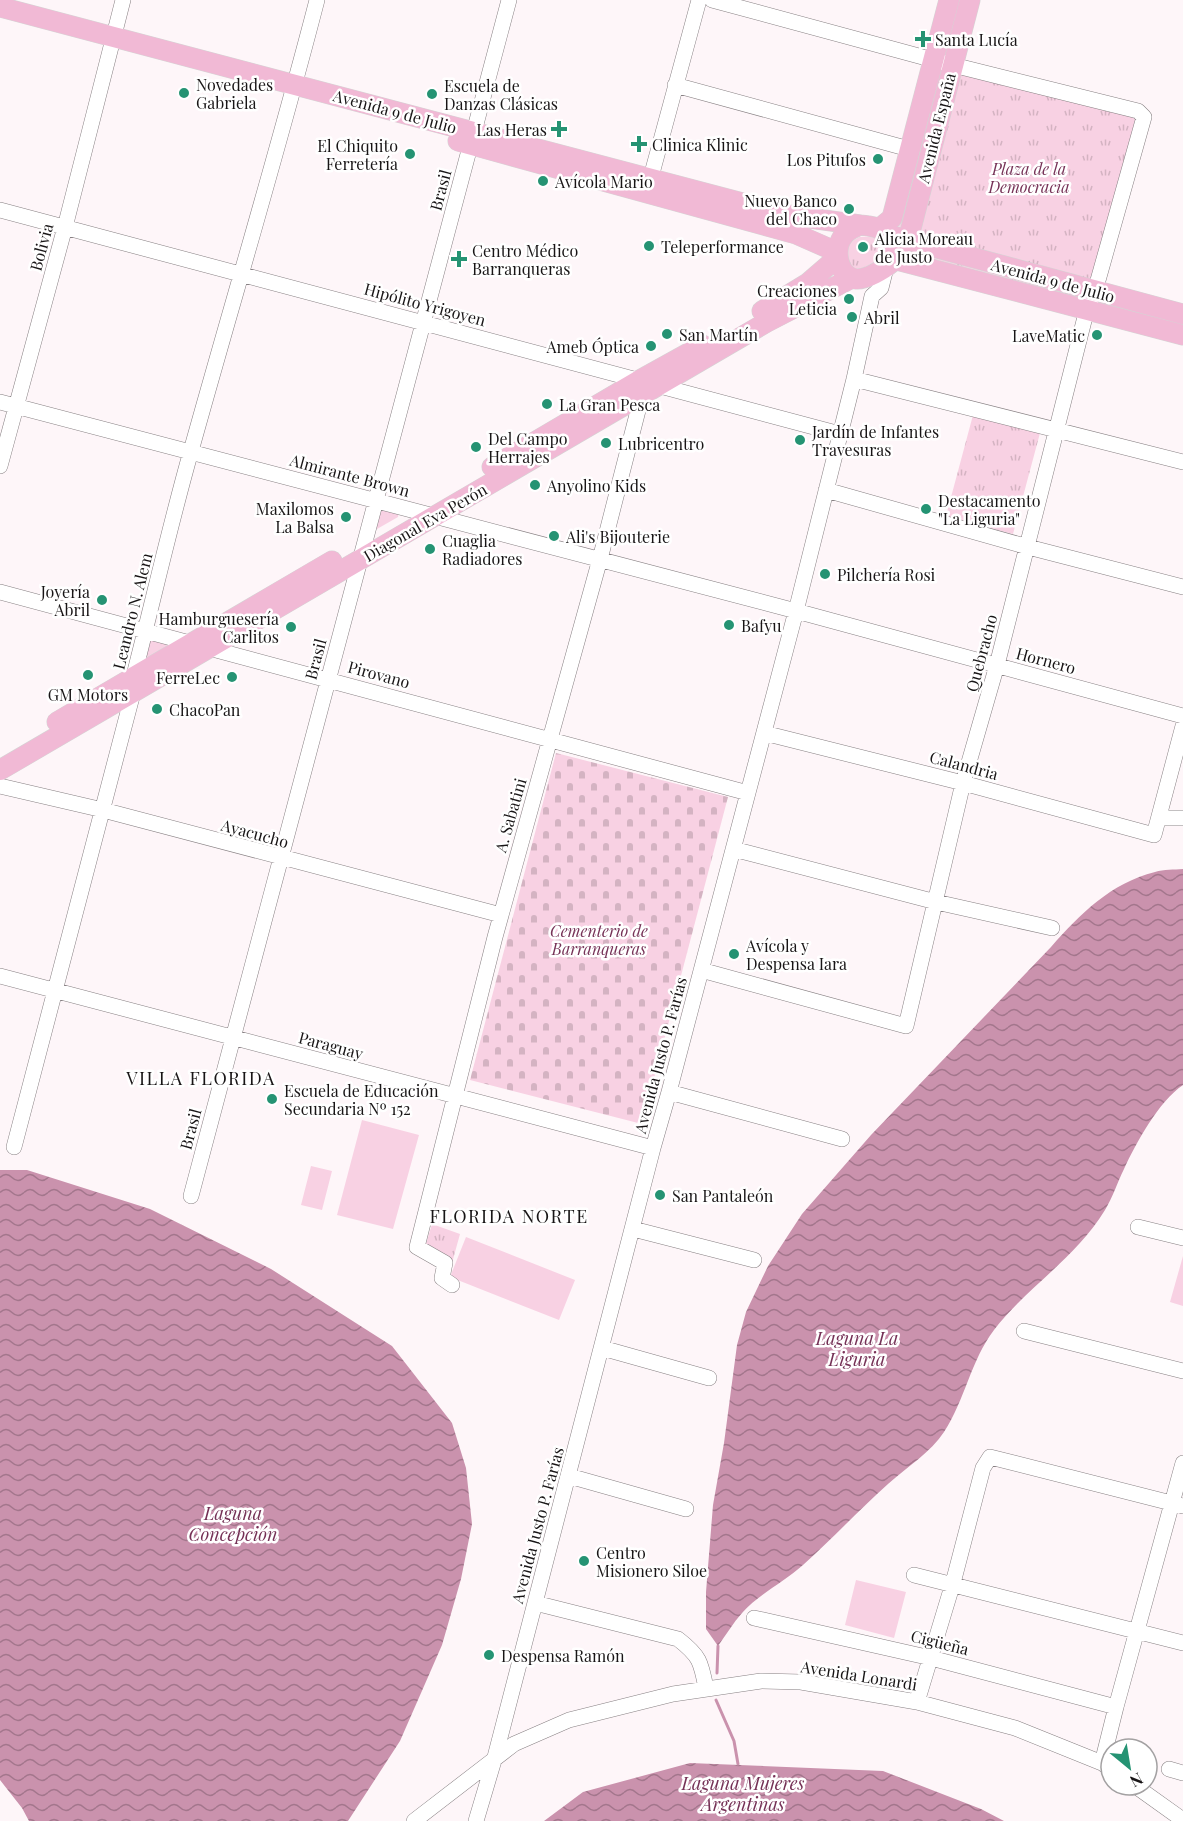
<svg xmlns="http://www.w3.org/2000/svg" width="1183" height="1821" viewBox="0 0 1183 1821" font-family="'Playfair Display',serif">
  <defs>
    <pattern id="grass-tufts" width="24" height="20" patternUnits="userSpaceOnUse" patternTransform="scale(1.5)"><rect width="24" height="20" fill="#f8d1e3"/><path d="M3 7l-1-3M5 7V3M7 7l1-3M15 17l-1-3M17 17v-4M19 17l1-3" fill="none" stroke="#d4b3c2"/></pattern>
    <pattern id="cemetery-stones" width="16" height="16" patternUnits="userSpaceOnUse" patternTransform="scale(1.5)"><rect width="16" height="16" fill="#f8d1e3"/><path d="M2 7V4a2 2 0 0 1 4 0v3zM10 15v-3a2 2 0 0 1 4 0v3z" fill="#d4b3c2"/></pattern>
    <pattern id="water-waves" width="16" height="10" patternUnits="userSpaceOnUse" patternTransform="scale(1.5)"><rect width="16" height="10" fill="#ca92ad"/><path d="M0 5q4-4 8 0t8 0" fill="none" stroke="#a3768c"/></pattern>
  </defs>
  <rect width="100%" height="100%" fill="#fef6f9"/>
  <path fill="url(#grass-tufts)" d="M958 71 1131 113 1135 120 1097 271 1086 282 925 239 916 225Z
    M937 79 945 81 904 228 897 226Z
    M875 236 883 239 886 249 883 258 861 269 846 268 847 244 859 237Z
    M906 248 1077 295 1075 302 904 254Z
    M973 415 1040 433 1013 534 946 516Z
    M381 508 399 511 398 517 377 529 373 524Z
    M150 640 173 645 144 664Z
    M432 1224 460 1234 452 1263 426 1244Z"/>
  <path fill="url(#cemetery-stones)" d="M556 753 728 797 642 1124 470 1080Z"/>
  <path fill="#f8d1e3" d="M362 1120 419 1135 393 1229 337 1215Z
    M311 1166 332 1171 322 1210 301 1205Z
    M466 1237 575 1280 559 1320 450 1277Z
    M1183 1256V1306L1170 1302Z
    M856 1580 906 1592 894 1638 845 1625Z"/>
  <path fill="url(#water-waves)" d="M1183 869V1085C1159 1101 1136 1143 1124 1169 1117 1183 1113 1197 1105 1210 1075 1259 1028 1286 994 1330 971 1360 965 1400 944 1432 931 1452 907 1467 888 1484 859 1510 832 1539 803 1565 784 1582 759 1594 742 1613 733 1623 726 1635 718 1646L706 1629V1592L713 1505 724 1443 737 1345 746 1312 768 1266 802 1214 871 1135 1051 947C1080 914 1111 883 1155 872 1164 869 1174 870 1183 869Z
    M0 1170H27L150 1209 271 1269 392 1346 452 1423 466 1468 472 1524 461 1579 442 1645 400 1741 348 1821H29L22 1808 0 1780Z
    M690 1763 883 1771 981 1809 1004 1821H544L583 1792Z"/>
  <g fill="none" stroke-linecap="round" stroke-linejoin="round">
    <path stroke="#ca92ad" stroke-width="3" d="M717 1673 718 1646
      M716 1700 734 1741 738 1764"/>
    <g stroke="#878083" stroke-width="16">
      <path id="minor" d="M675 85 909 149
        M648 188 699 0
        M0 210 840 434
        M854 379 1183 462
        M0 402 796 611 1183 716
        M0 466 65 227 123 0
        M826 490 1028 547 1183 587
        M0 592 748 793
        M764 733 963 783 1154 835 1183 726
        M0 786 103 810 501 915
        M1159 818H1183
        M733 849 936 902 1052 928
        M701 970 906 1026 963 783 997 665 1087 309 1095 291 1144 117 1138 111 941 62 712 0
        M0 976 653 1148
        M669 1092 842 1139
        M14 1147 133 693 134 675C153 601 170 525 191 451 233 300 278 151 317 0
        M191 1196 509 0
        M1138 1227 1183 1238
        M633 1229 754 1260
        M452 1285 442 1278 445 1263 417 1247 495 937 600 559 642 395
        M1024 1331 1183 1371
        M602 1348 709 1378
        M569 1476 686 1509
        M914 1575 1183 1643
        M535 1603 678 1639C700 1656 701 1662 706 1688
        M754 1618 931 1658 1116 1707
        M917 1702 953 1583 983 1468 990 1457 1183 1506
        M1102 1763 1116 1707 1183 1463
        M1169 1769 1183 1773
        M1134 1785 1183 1820
        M414 1821 514 1744 569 1720 673 1694 761 1681 801 1682 917 1702 1015 1728 1102 1763 1111 1769
        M476 1821 495 1757 653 1148 669 1092 796 611 854 379 872 296 881 288 886 268"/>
    </g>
    <g stroke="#d5d5d5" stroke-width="21">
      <path id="major" d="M0 7 788 215 860 225
        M458 141 796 234 837 252
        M860 225C884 226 901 238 891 263 884 269 866 280 856 279 837 276 833 248 844 235 848 230 854 228 860 225Z
        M880 228 892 218 949 0
        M889 235 1183 314
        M897 248 908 240 970 0
        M893 259 1183 335
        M762 311 808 283 838 257
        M492 467 638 381 703 345
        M57 722 332 561
        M0 770 767 322 852 278"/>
    </g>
    <use href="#minor" stroke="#fff" stroke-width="15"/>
    <use href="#major" stroke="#f1b9d5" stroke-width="20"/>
  </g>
  <g fill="#259373" stroke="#fff" stroke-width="2">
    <path d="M920 30h6v6h6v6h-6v6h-6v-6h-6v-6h6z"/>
    <circle cx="184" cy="93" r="6"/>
    <circle cx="432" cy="94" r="6"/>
    <path d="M556 120h6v6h6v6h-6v6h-6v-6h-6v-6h6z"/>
    <path d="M636 135h6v6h6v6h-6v6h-6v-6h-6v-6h6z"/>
    <circle cx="410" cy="154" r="6"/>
    <circle cx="878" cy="159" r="6"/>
    <circle cx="543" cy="181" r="6"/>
    <circle cx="849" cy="209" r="6"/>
    <circle cx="649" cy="246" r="6"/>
    <circle cx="863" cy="247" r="6"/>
    <path d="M456 250h6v6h6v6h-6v6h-6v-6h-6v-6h6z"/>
    <circle cx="849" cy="299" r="6"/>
    <circle cx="852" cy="317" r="6"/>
    <circle cx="667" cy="334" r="6"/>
    <circle cx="1097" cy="335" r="6"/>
    <circle cx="651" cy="346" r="6"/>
    <circle cx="547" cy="404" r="6"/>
    <circle cx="800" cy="440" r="6"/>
    <circle cx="606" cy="443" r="6"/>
    <circle cx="476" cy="447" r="6"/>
    <circle cx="535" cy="485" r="6"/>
    <circle cx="926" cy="509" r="6"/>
    <circle cx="346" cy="517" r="6"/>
    <circle cx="554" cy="536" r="6"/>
    <circle cx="430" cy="549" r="6"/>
    <circle cx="825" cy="574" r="6"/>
    <circle cx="102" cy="600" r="6"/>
    <circle cx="729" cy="625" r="6"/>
    <circle cx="291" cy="627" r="6"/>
    <circle cx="88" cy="675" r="6"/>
    <circle cx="232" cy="677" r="6"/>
    <circle cx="157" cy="709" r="6"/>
    <circle cx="734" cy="954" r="6"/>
    <circle cx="272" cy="1099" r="6"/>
    <circle cx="660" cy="1195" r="6"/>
    <circle cx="584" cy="1561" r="6"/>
    <circle cx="489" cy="1655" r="6"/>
  </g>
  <g text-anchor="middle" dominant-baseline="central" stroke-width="5" stroke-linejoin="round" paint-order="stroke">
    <g font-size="16" fill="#181516" stroke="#fff" text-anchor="start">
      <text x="935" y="39">Santa Lucía</text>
      <text x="196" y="84">Novedades<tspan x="196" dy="18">Gabriela</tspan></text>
      <text x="444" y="85">Escuela de<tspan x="444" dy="18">Danzas Clásicas</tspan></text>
      <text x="547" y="129" text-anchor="end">Las Heras</text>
      <text x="652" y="144">Clinica Klinic</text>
      <text x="398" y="145" text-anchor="end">El Chiquito<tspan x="398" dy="18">Ferretería</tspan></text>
      <text x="866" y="159" text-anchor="end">Los Pitufos</text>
      <text x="555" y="181">Avícola Mario</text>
      <text x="837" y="200" text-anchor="end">Nuevo Banco<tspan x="837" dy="18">del Chaco</tspan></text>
      <text x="875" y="238">Alicia Moreau<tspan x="875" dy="18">de Justo</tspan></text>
      <text x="661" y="246">Teleperformance</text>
      <text x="472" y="250">Centro Médico<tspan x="472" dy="18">Barranqueras</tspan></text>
      <text x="837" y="290" text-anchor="end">Creaciones<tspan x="837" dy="18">Leticia</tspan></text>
      <text x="864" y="317">Abril</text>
      <text x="679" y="334">San Martín</text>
      <text x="1085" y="335" text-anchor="end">LaveMatic</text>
      <text x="639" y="346" text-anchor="end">Ameb Óptica</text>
      <text x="559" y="404">La Gran Pesca</text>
      <text x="812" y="431">Jardín de Infantes<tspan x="812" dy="18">Travesuras</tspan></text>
      <text x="488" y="438">Del Campo<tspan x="488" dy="18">Herrajes</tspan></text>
      <text x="618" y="443">Lubricentro</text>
      <text x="547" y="485">Anyolino Kids</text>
      <text x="938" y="500">Destacamento<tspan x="938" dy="18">"La Liguria"</tspan></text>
      <text x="334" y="508" text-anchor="end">Maxilomos<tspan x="334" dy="18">La Balsa</tspan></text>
      <text x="566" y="536">Ali's Bijouterie</text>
      <text x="442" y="540">Cuaglia<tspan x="442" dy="18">Radiadores</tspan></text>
      <text x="837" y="574">Pilchería Rosi</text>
      <text x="90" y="591" text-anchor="end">Joyería<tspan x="90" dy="18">Abril</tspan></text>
      <text x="279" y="618" text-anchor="end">Hamburguesería<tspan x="279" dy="18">Carlitos</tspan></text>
      <text x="741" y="625">Bafyu</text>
      <text x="220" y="677" text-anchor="end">FerreLec</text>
      <text x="88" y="694" text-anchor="middle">GM Motors</text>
      <text x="169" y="709">ChacoPan</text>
      <text x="746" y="945">Avícola y<tspan x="746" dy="18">Despensa Iara</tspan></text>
      <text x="284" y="1090">Escuela de Educación<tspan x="284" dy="18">Secundaria Nº 152</tspan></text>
      <text x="672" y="1195">San Pantaleón</text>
      <text x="596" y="1552">Centro<tspan x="596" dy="18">Misionero Siloe</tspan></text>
      <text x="501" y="1655">Despensa Ramón</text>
    </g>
    <g font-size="16" fill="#181516" stroke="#fff">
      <text transform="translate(395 111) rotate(15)">Avenida 9 de Julio</text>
      <text transform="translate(936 128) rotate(-76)">Avenida España</text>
      <text transform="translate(440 190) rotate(-75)">Brasil</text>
      <text transform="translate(41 247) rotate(-75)">Bolivia</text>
      <text transform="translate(1053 280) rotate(15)">Avenida 9 de Julio</text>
      <text transform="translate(425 304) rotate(15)">Hipólito Yrigoyen</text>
      <text transform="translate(350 475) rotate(15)">Almirante Brown</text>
      <text transform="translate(425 522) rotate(-30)">Diagonal Eva Perón</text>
      <text transform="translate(132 611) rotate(-76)">Leandro N. Alem</text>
      <text transform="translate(981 653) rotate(-75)">Quebracho</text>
      <text transform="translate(315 659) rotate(-75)">Brasil</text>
      <text transform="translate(1046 660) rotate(15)">Hornero</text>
      <text transform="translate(379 674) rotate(15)">Pirovano</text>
      <text transform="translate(964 765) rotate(15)">Calandria</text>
      <text transform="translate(510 815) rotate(-74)">A. Sabatini</text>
      <text transform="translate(255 833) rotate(15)">Ayacucho</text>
      <text transform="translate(331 1045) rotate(15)">Paraguay</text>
      <text transform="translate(660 1055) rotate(-75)">Avenida Justo P. Farías</text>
      <text transform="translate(190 1129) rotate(-75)">Brasil</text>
      <text transform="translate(537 1525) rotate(-75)">Avenida Justo P. Farías</text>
      <text transform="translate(940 1642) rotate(14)">Cigüeña</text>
      <text transform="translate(859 1675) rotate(9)">Avenida Lonardi</text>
    </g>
    <g font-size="16" font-style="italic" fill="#763257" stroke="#fff">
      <text x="1029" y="168">Plaza de la<tspan x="1029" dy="18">Democracia</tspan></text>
      <text x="599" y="930">Cementerio de<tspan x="599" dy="18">Barranqueras</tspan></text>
    </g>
    <g font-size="18" letter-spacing="1.5" fill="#181516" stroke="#fff">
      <text x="201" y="1078">VILLA FLORIDA</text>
      <text x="509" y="1216">FLORIDA NORTE</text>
    </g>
    <g font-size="18" font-style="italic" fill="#753156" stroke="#fff">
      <text x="857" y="1338">Laguna La<tspan x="857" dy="21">Liguria</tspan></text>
      <text x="233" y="1513">Laguna<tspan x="233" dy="21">Concepción</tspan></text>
      <text x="743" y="1783">Laguna Mujeres<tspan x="743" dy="21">Argentinas</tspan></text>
    </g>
  </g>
  <g transform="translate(1129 1767) rotate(150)"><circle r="28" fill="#ffffff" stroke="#a3a1a2" stroke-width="1.5"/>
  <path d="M0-4.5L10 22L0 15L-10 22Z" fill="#259373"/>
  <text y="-9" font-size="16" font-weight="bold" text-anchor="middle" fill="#181516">N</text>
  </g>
</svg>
